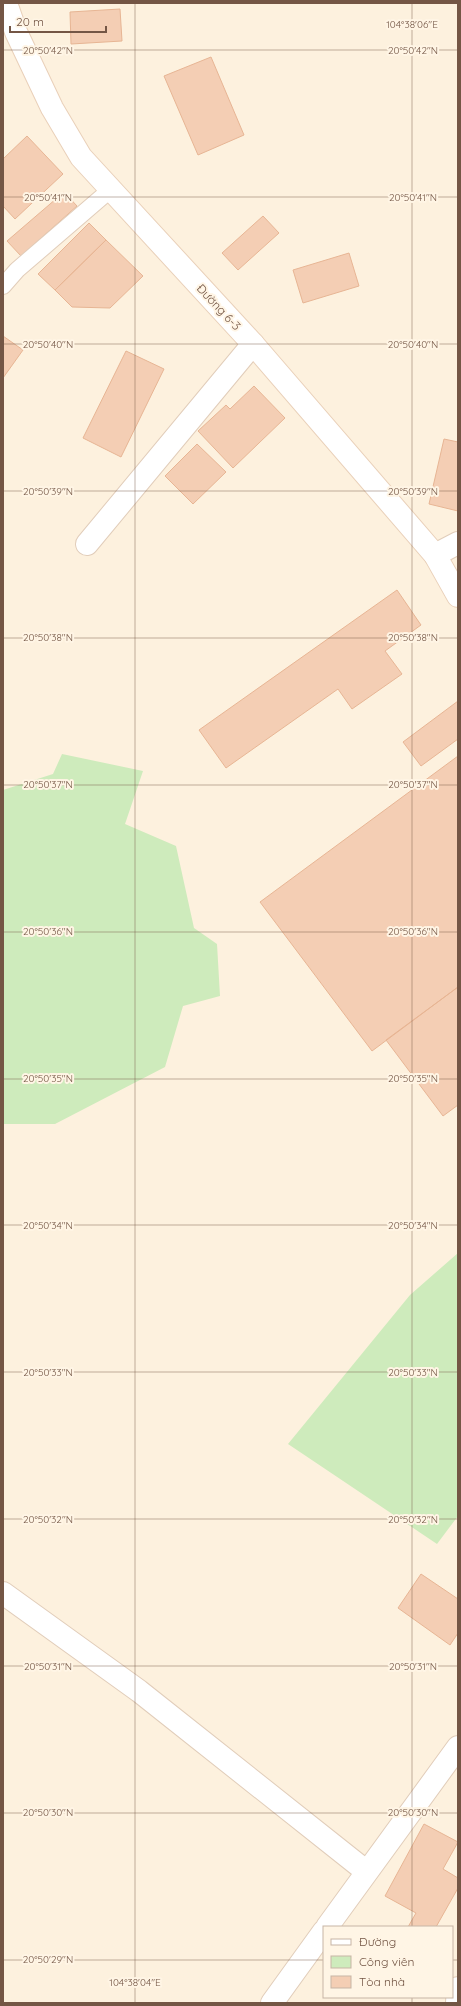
<svg xmlns="http://www.w3.org/2000/svg" width="461" height="2006" viewBox="0 0 461 2006" font-family="Quicksand,sans-serif">
  <rect width="100%" height="100%" fill="#fdf1de"/>
  <path fill="#ceebbc" d="M62 754 143 771 125 824 176 846 194 928 217 944 220 996 183 1006 165 1067 55 1124H3V790L53 774Z
    M458 1253V1516L437 1544 288 1444 410 1295Z"/>
  <path fill="#f4ceb4" stroke="#e7b594" d="M120 9 122 41 71 44 70 12Z
    M211 57 244 135 198 155 164 76Z
    M27 136 63 174 15 219 3 206V159Z
    M64 192 77 206 21 256 7 241Z
    M263 216 279 233 238 270 222 253Z
    M89 223 106 240 55 290 38 274Z
    M106 240 143 276 110 308 72 307 55 290Z
    M349 253 359 286 303 303 293 270Z
    M3 336 23 350 3 378Z
    M126 351 164 369 121 457 83 438Z
    M254 386 285 418 233 468 198 431 226 405 230 409Z
    M444 439 458 442V511L429 504Z
    M197 444 226 472 193 504 165 476Z
    M397 590 421 625 385 651 402 674 352 709 338 689 226 768 199 730Z
    M458 701V739L421 766 403 742Z
    M458 756V987L372 1051 260 902Z
    M458 987V1105L443 1116 386 1040Z
    M421 1574 458 1599V1633L450 1645 398 1608Z
    M424 1824 458 1842 443 1869 458 1878V1888L436 1927H408L416 1913 385 1896Z"/>
  <g fill="none" stroke-linecap="round" stroke-linejoin="round">
    <g stroke="#e1cdba" stroke-width="18">
      <path id="lane" d="M3 286 17 270 110 190"/>
    </g>
    <g stroke="#e1cdba" stroke-width="24">
      <path id="street" d="M87 544 253 344
        M435 555 458 543
        M3 1593 139 1691 367 1872
        M327 1927 458 1747
        M272 2003 324 1931
        M457 2003 458 1988"/>
    </g>
    <g stroke="#e9d0b9" stroke-width="24">
      <path id="secondary" d="M6 3 16 32 52 108 81 157 253 344 435 555 458 596"/>
    </g>
    <use href="#lane" stroke="#fff" stroke-width="16"/>
    <use href="#street" stroke="#fff" stroke-width="22"/>
    <use href="#secondary" stroke="#fff" stroke-width="22"/>
  </g>
  <path fill="none" stroke="#745645" stroke-width="1" stroke-opacity="0.45" d="M135 3V2003M412 3V1927M3 50H458M3 197H458M3 344H458M3 491H458M3 638H458M3 785H458M3 932H458M3 1079H458M3 1225H458M3 1372H458M3 1519H458M3 1666H458M3 1813H458M3 1960H324M452 1960H458M412 1997V2003"/>
  <g text-anchor="middle" dominant-baseline="central" stroke-width="4" stroke-linejoin="round" paint-order="stroke">
    <g font-size="12" fill="#745645" stroke="#fff5e5">
      <text transform="translate(219 307) rotate(47)">Đường 6-3</text>
    </g>
  </g>
  <g font-size="10" text-anchor="middle" fill="#745645" stroke="#fff5e5" stroke-width="4" stroke-linejoin="round" paint-order="stroke">
    <text x="412" y="28">104°38'06"E</text>
    <text x="48" y="54">20°50'42"N</text>
    <text x="413" y="54">20°50'42"N</text>
    <text x="48" y="201">20°50'41"N</text>
    <text x="413" y="201">20°50'41"N</text>
    <text x="48" y="348">20°50'40"N</text>
    <text x="413" y="348">20°50'40"N</text>
    <text x="48" y="495">20°50'39"N</text>
    <text x="413" y="495">20°50'39"N</text>
    <text x="48" y="641">20°50'38"N</text>
    <text x="413" y="641">20°50'38"N</text>
    <text x="48" y="788">20°50'37"N</text>
    <text x="413" y="788">20°50'37"N</text>
    <text x="48" y="935">20°50'36"N</text>
    <text x="413" y="935">20°50'36"N</text>
    <text x="48" y="1082">20°50'35"N</text>
    <text x="413" y="1082">20°50'35"N</text>
    <text x="48" y="1229">20°50'34"N</text>
    <text x="413" y="1229">20°50'34"N</text>
    <text x="48" y="1376">20°50'33"N</text>
    <text x="413" y="1376">20°50'33"N</text>
    <text x="48" y="1523">20°50'32"N</text>
    <text x="413" y="1523">20°50'32"N</text>
    <text x="48" y="1670">20°50'31"N</text>
    <text x="413" y="1670">20°50'31"N</text>
    <text x="48" y="1816">20°50'30"N</text>
    <text x="413" y="1816">20°50'30"N</text>
    <text x="48" y="1963">20°50'29"N</text>
    <text x="135" y="1986">104°38'04"E</text>
  </g>
  <rect width="461" height="2006" fill="none" stroke="#745645" stroke-width="8"/>
  <rect x="323" y="1926" width="130" height="72" fill="#fff5e5" stroke="#c7b5a5"/>
  <rect x="331" y="1939" width="20" height="6" fill="#ffffff" stroke="#c7b5a5"/>
  <text x="359" y="1946" font-size="12" fill="#745645">Đường</text>
  <rect x="331" y="1956" width="20" height="12" fill="#ceebbc" stroke="#c7b5a5"/>
  <text x="359" y="1966" font-size="12" fill="#745645">Công viên</text>
  <rect x="331" y="1976" width="20" height="12" fill="#f4ceb4" stroke="#c7b5a5"/>
  <text x="359" y="1986" font-size="12" fill="#745645">Tòa nhà</text>
  <path d="M10 26v6h96v-6" fill="none" stroke="#745645" stroke-width="2"/>
  <text x="16" y="26" font-size="12" fill="#745645" stroke="#fff5e5" stroke-width="3" paint-order="stroke">20 m</text>
</svg>
